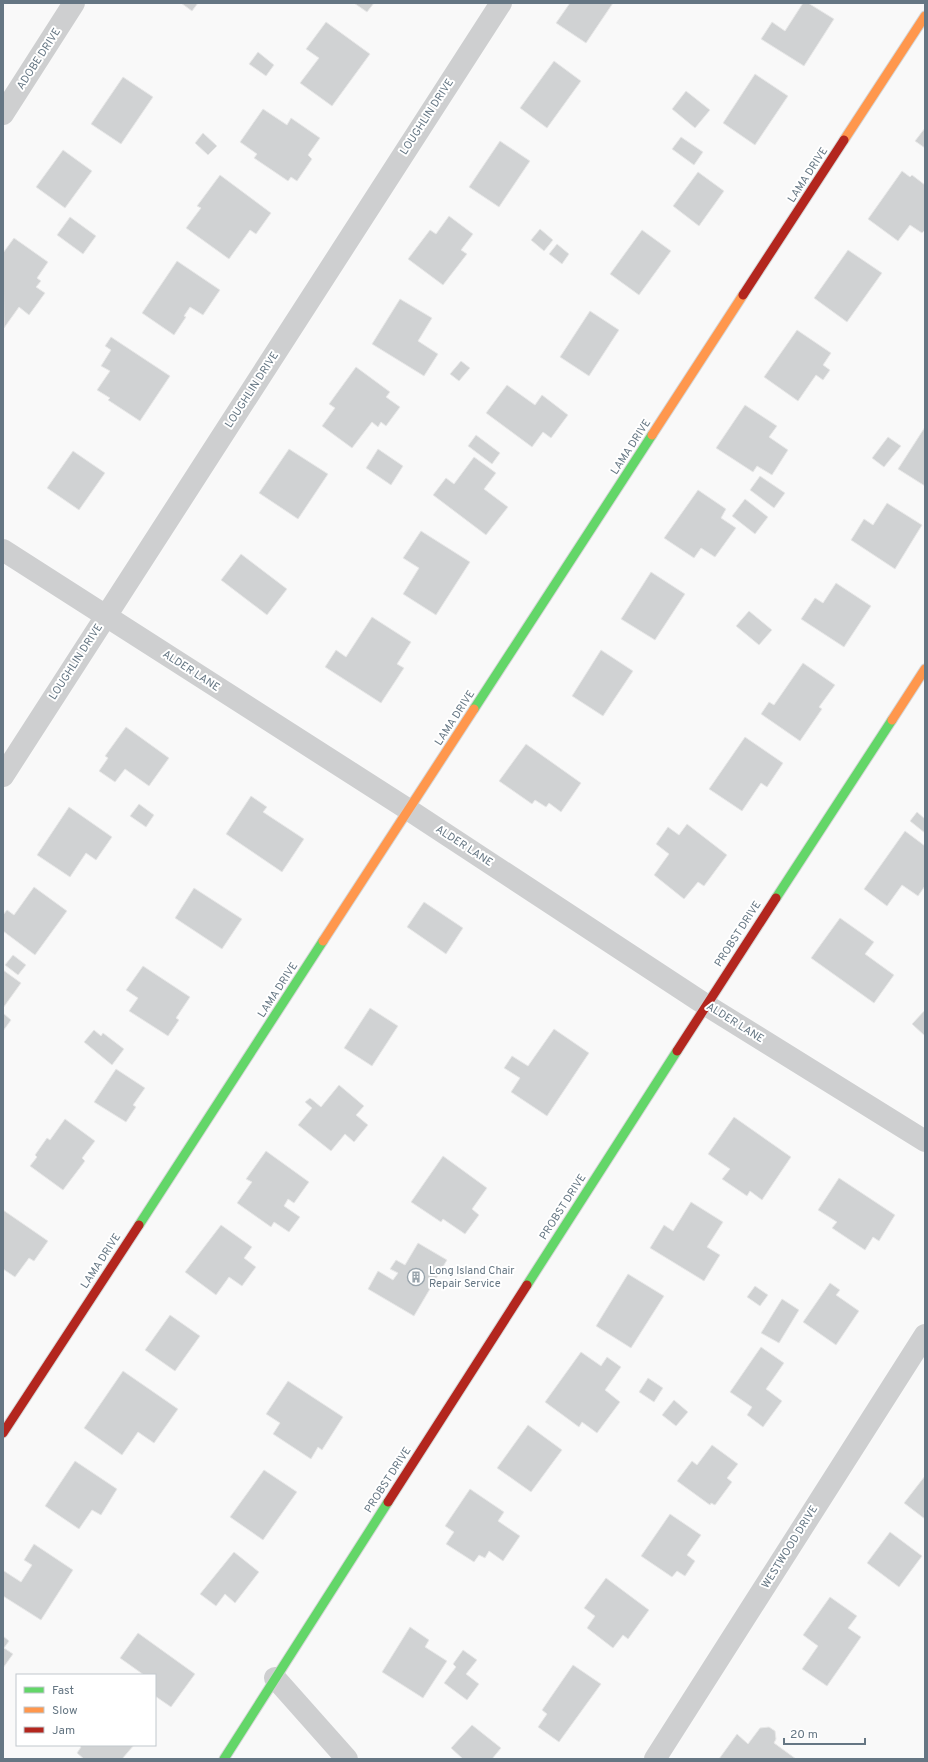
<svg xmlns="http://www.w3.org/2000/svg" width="928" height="1762" viewBox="0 0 928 1762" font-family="Overpass,sans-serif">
  <rect width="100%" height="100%" fill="#f9f9f9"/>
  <path fill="#d0d2d3" stroke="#e8e8e8" d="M181 3H198L192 11Z
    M354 3H374L367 12Z
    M570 3H613L586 43 556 23Z
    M803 3H808L834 19 804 66 761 39 772 22 785 31Z
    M326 22 370 54 332 106 300 83 319 58 306 49Z
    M258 52 274 65 266 76 249 64Z
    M554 61 581 81 547 128 520 108Z
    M755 74 788 96 755 145 723 123Z
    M123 77 153 97 121 144 91 124Z
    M686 91 710 110 695 128 672 109Z
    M263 109 287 125 291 118 320 138 308 155 312 159 297 181 291 177 288 181 254 158 257 154 240 142Z
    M925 128V148L915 141Z
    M203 133 217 146 208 155 195 143Z
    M681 137 703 152 694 165 672 149Z
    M500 141 530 161 499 207 469 187Z
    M63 150 92 171 65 208 36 187Z
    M902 171 910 177 912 175 925 185V230L922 233 910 225 898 241 868 219Z
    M698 172 724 191 699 226 673 206Z
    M220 175 271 213 256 234 250 230 229 259 186 228 201 208 197 206Z
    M449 216 473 234 461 250 467 254 443 285 408 259 430 230 436 234Z
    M70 217 96 236 83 254 57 235Z
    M540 229 553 240 544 251 531 240Z
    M642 230 671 251 639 295 610 274Z
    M14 238 48 262 37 278 41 281 36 287 45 293 29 315 19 307 4 328 3 253Z
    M557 244 569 254 562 264 549 254Z
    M848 250 882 273 847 322 814 298Z
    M177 261 220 290 203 315 190 307 184 316 186 317 174 335 142 313Z
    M400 299 432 318 418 341 438 354 424 376 372 344Z
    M590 311 619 330 589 376 560 357Z
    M797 330 831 353 823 365 830 370 823 380 816 375 798 401 764 377Z
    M111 337 170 376 140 421 108 400 110 398 97 390 110 371 101 366 111 350 105 346Z
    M461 361 470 368 459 381 450 374Z
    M356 367 390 392 386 397 400 407 386 426 381 422 378 427 372 422 352 448 322 426 335 408 329 404Z
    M507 385 535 405 542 395 568 415 551 438 543 432 532 447 486 413Z
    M745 405 777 426 769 437 788 450 772 475 757 466 753 472 716 448Z
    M925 427V486L898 469Z
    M476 435 500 453 492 464 468 446Z
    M888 437 901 446 884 467 872 458Z
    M289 449 328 474 298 519 259 493Z
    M378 449 403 466 391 485 366 468Z
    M73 451 105 473 79 510 47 488Z
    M474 457 496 473 484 489 508 507 486 535 433 495 446 478 454 484Z
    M760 476 785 493 774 508 750 490Z
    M698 490 726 509 721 518 736 528 715 557 701 548 694 558 664 538Z
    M745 499 768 517 755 534 732 516Z
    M887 503 922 525 895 569 851 540 864 519 873 525Z
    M421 531 470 562 436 615 403 594 419 568 403 558Z
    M241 554 287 589 267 615 221 580Z
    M651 572 685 594 655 640 621 619Z
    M836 583 871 606 844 647 801 619 815 598 823 603Z
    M749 611 772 630 759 645 736 626Z
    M372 617 411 642 397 664 404 668 381 703 325 667 336 650 346 657Z
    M601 650 633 671 603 716 572 696Z
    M803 663 835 685 819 707 822 709 800 741 761 714 769 702 774 705Z
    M126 727 169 758 149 786 125 769 115 782 99 771 108 758 105 756Z
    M745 737 783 763 767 787 761 783 742 811 709 789Z
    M526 744 581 783 561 812 549 803 546 807 535 800 532 804 499 781Z
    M251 796 267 807 263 812 304 839 282 872 226 834Z
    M139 804 154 815 146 827 130 816Z
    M69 807 112 837 96 860 86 853 70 877 37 855Z
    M917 812 925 819V833L910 821Z
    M687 824 727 855 704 886 698 882 684 899 654 875 669 854 656 844 668 827 679 835Z
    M905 831 925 846V886L918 896 902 885 887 906 864 889Z
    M34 887 67 911 35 955 3 931V915L7 910 14 915Z
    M194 888 242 919 222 949 175 918Z
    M424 902 463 928 446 954 407 927Z
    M840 918 874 942 865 954 894 975 874 1003 811 958Z
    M13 955 26 965 18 975 5 965Z
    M143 966 190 997 176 1018 179 1020 168 1036 129 1011 138 998 126 990Z
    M3 970 21 983 3 1008Z
    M370 1008 398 1026 372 1066 344 1048Z
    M925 1010V1036L912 1024Z
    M3 1013 11 1020 3 1031Z
    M554 1029 589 1053 547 1116 511 1092 520 1078 504 1068 512 1056 528 1066Z
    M94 1030 101 1036 103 1033 124 1049 112 1065 84 1042Z
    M116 1069 145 1088 133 1105 136 1107 126 1122 94 1102Z
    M339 1085 364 1106 356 1115 368 1125 354 1142 345 1134 331 1151 298 1125 312 1108 305 1102 310 1098 321 1107Z
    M734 1117 791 1157 762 1200 750 1191 747 1196 722 1179 730 1169 708 1154Z
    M65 1119 95 1141 82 1158 85 1161 63 1190 30 1166 37 1157 35 1155 47 1138 50 1140Z
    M266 1151 309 1182 294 1203 288 1199 284 1206 300 1217 289 1232 274 1222 271 1227 237 1203 252 1182 246 1179Z
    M443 1156 487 1188 472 1209 479 1215 465 1234 443 1219 441 1222 411 1202Z
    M839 1178 895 1215 879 1241 873 1237 865 1250 832 1228 837 1222 818 1210Z
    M691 1202 723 1222 707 1247 720 1255 704 1281 650 1248 664 1225 673 1231Z
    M3 1210 48 1241 34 1261 29 1258 15 1277 3 1269Z
    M221 1225 252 1247 244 1258 256 1267 242 1286 229 1277 216 1295 185 1272Z
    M418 1243 447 1260 414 1316 368 1289 378 1271 393 1280 398 1273 390 1269 396 1260 405 1265Z
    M628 1274 664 1296 631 1348 596 1326Z
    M830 1283 840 1290 836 1295 859 1311 836 1345 803 1322Z
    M755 1286 768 1295 760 1306 747 1297Z
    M782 1299 799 1310 779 1343 761 1333Z
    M170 1315 200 1336 175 1371 145 1350Z
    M761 1347 784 1363 766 1389 782 1401 763 1427 747 1415 752 1407 730 1392Z
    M581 1352 601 1366 607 1357 621 1367 605 1390 620 1402 597 1433 582 1422 579 1427 545 1402Z
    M123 1371 178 1409 154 1443 138 1432 122 1455 84 1428Z
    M648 1378 663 1388 654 1402 639 1392Z
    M288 1381 343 1417 322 1450 318 1447 311 1459 273 1434 280 1423 266 1414Z
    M674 1400 688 1412 676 1426 662 1415Z
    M528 1425 562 1450 531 1492 497 1468Z
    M712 1445 738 1464 727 1478 732 1482 715 1505 711 1503 710 1505 677 1481 692 1461 697 1465Z
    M75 1461 117 1489 101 1515 92 1510 79 1529 45 1506Z
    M264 1470 297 1492 263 1540 230 1517Z
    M925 1476V1519L904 1503Z
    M470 1489 504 1512 498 1521 520 1536 503 1561 489 1551 485 1558 479 1555 474 1562 446 1544 454 1532 445 1526Z
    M670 1514 701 1535 687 1555 695 1561 685 1576 677 1571 672 1577 641 1556Z
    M890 1532 922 1556 899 1587 867 1563Z
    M34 1544 73 1570 41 1620 3 1596V1572L4 1571 21 1582 32 1565 24 1560Z
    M234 1552 259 1572 235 1603 225 1594 216 1606 200 1594Z
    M606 1578 649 1610 628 1639 623 1635 613 1648 587 1628 595 1616 584 1608Z
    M830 1597 857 1616 848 1628 861 1637 827 1686 802 1669 818 1646 803 1635Z
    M410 1627 429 1640 425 1647 447 1661 423 1698 382 1672Z
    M138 1633 195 1674 171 1707 155 1696V1675H144L120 1658Z
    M3 1636 9 1641 4 1648 13 1654 3 1668Z
    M463 1650 477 1660 466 1674 479 1684 467 1700 444 1683 456 1667 453 1664Z
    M573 1665 601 1684 559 1742 538 1727 547 1714 542 1710Z
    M472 1725 501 1748 492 1759H463L451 1748Z
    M769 1727 775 1731 776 1739 774 1743 796 1759H719L737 1734 748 1744 760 1728Z
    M79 1745H134L122 1759H84L77 1753 81 1747Z"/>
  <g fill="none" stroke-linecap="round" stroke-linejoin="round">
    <g stroke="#d5d6d7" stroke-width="11">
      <path id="fast" d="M474 709 652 435
        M776 898 892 720
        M139 1225 323 941
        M527 1285 677 1051
        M224 1759 388 1502"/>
    </g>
    <g stroke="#d5d6d7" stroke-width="11">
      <path id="slow" d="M844 140 925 16
        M652 435 743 295
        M892 720 925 669
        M323 941 474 709"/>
    </g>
    <g stroke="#d5d6d7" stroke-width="11">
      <path id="jam" d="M743 295 844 140
        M677 1051 776 898
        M3 1433 139 1225
        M388 1502 527 1285"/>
    </g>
    <path stroke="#cecfd0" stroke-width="22" d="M3 114 74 3
      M3 550 409 810 706 1005 925 1141
      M3 776 501 3
      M275 1678 347 1759
      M655 1759 925 1335"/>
    <use href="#fast" stroke="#63d668" stroke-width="9"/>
    <use href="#slow" stroke="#ff974d" stroke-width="9"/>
    <use href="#jam" stroke="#b3261e" stroke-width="9"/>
  </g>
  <defs>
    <g id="building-ring" transform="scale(0.9)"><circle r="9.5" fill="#fff" stroke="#99a4ac" stroke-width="1.5"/><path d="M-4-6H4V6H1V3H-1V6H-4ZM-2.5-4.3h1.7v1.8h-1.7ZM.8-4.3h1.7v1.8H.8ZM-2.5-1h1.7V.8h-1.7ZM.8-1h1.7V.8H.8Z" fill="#99a4ac"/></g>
  </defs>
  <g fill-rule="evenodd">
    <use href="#building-ring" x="416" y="1277"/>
  </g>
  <g text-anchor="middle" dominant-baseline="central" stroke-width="4" stroke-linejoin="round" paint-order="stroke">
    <g font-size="11" fill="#657683" stroke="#fff">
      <text transform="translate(39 59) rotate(-57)">ADOBE DRIVE</text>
      <text transform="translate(427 117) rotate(-57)">LOUGHLIN DRIVE</text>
      <text transform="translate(808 175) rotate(-57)">LAMA DRIVE</text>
      <text transform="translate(252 390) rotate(-57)">LOUGHLIN DRIVE</text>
      <text transform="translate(631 447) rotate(-57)">LAMA DRIVE</text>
      <text transform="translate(76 662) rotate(-57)">LOUGHLIN DRIVE</text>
      <text transform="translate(191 671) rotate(33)">ALDER LANE</text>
      <text transform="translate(455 718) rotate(-57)">LAMA DRIVE</text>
      <text transform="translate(464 846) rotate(33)">ALDER LANE</text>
      <text transform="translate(738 934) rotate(-57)">PROBST DRIVE</text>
      <text transform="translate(278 990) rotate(-57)">LAMA DRIVE</text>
      <text transform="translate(735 1023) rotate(32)">ALDER LANE</text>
      <text transform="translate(563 1207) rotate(-57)">PROBST DRIVE</text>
      <text transform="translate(101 1261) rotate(-57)">LAMA DRIVE</text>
      <text transform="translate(388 1480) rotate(-57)">PROBST DRIVE</text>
      <text transform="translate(790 1547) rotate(-58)">WESTWOOD DRIVE</text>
    </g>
    <g font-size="11" fill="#657683" stroke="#fff" text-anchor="start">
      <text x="429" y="1271">Long Island Chair<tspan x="429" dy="13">Repair Service</tspan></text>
    </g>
  </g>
  <rect width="928" height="1762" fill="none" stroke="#657683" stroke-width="8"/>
  <rect x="16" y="1674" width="140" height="72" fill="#ffffff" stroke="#c1c8cd"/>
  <rect x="24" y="1687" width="20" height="6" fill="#63d668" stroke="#c1c8cd"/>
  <text x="52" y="1694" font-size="12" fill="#657683">Fast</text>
  <rect x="24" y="1707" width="20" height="6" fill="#ff974d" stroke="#c1c8cd"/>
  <text x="52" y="1714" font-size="12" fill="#657683">Slow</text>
  <rect x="24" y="1727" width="20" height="6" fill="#b3261e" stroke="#c1c8cd"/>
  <text x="52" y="1734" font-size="12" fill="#657683">Jam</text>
  <path d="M784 1738v6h81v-6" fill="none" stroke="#657683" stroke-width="2"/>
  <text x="790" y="1738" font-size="12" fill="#657683" stroke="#ffffff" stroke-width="3" paint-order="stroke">20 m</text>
</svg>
